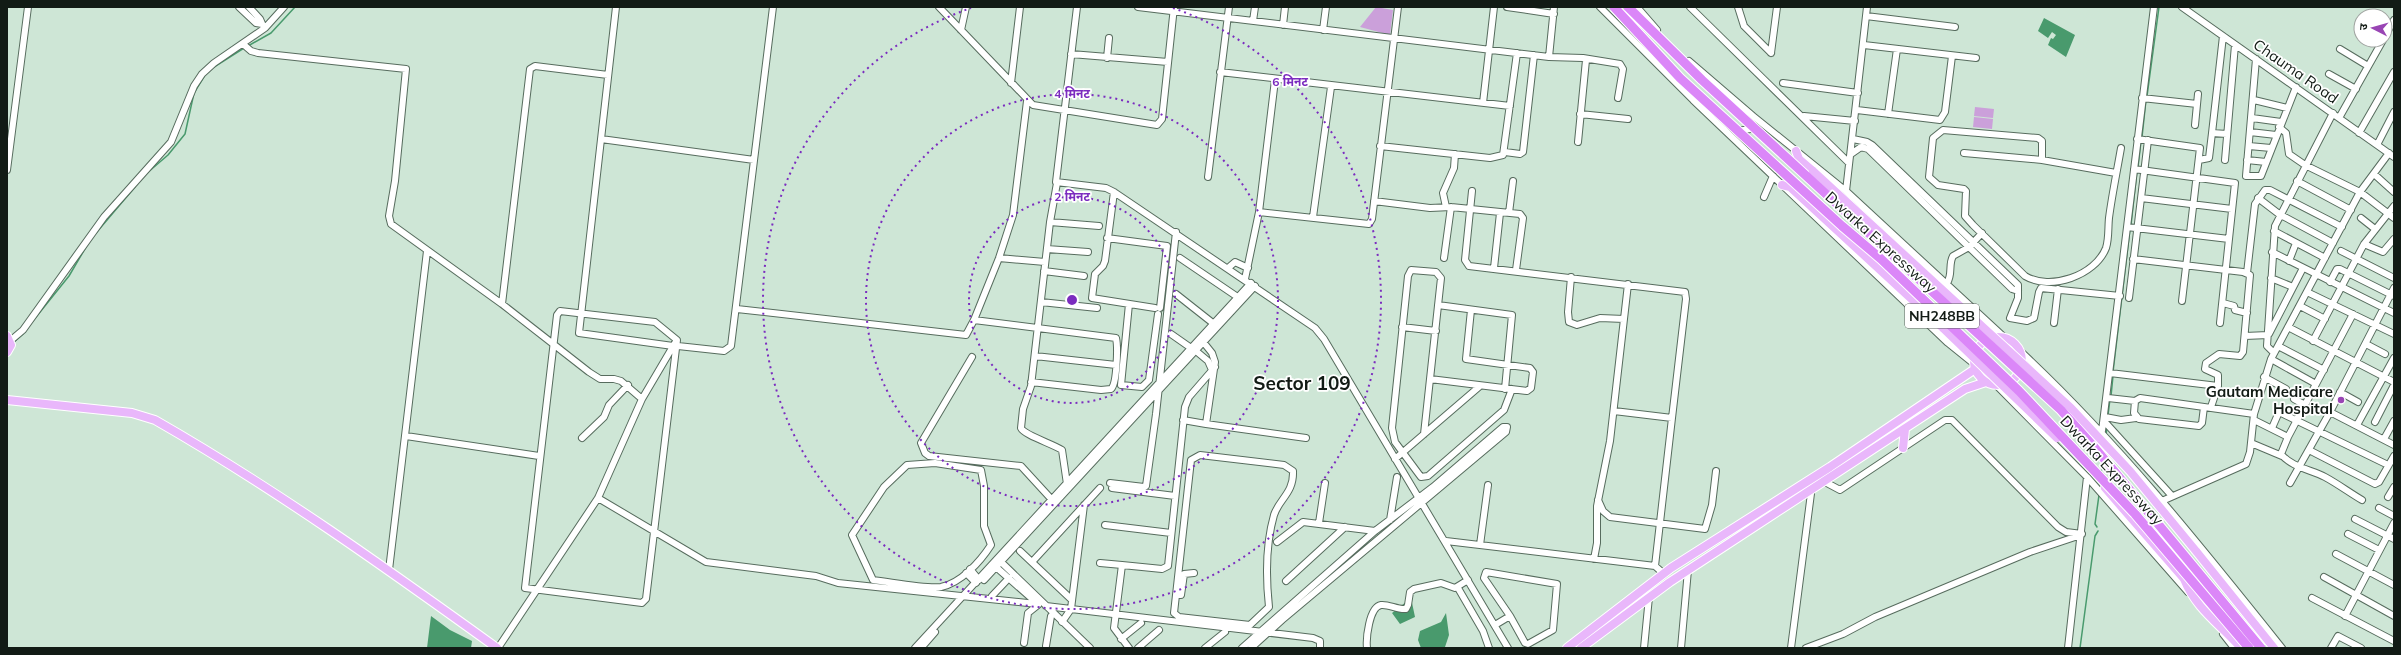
<svg xmlns="http://www.w3.org/2000/svg" width="2401" height="655" viewBox="0 0 2401 655" font-family="Mulish,'Noto Sans Devanagari',sans-serif">
  <rect width="100%" height="100%" fill="#cee6d6"/>
  <path fill="#cba0da" d="M1376 7 1393 10 1390 35 1360 27Z
    M1975 107 1994 109 1993 118 1974 116Z
    M1974 117 1993 119 1992 129 1973 127Z"/>
  <path fill="#499a6d" d="M2044 18 2075 35 2066 57 2048 45 2051 38 2053 39 2056 35 2052 32 2048 38 2038 31Z
    M1411 598 1415 617 1400 624 1392 613Z
    M1446 613 1449 635 1445 647 1421 648 1418 640 1420 631 1441 622Z
    M431 616 450 630 472 641 471 648H427Z"/>
  <g fill="none" stroke-linecap="round" stroke-linejoin="round">
    <path stroke="#499a6d" stroke-width="1.5" d="M248 46 271 33 295 7
      M214 67 244 48
      M2147 96 2159 7
      M2142 137 2146 100
      M2138 167 2141 141
      M147 173 168 155 185 134 194 93 205 75
      M2131 225 2137 171
      M96 233 135 187
      M32 322 69 276 86 247
      M14 342 23 334
      M2113 372 2130 229
      M2111 396 2113 376
      M2108 415 2110 399
      M2106 435 2107 427
      M2101 473 2103 463
      M2097 527 2095 524 2099 495
      M2080 648 2095 536 2098 531"/>
    <g stroke="#576c5e" stroke-width="8">
      <path id="minor" d="M239 7 256 23 262 24
        M249 7 260 19 263 26
        M616 7 579 333 673 346
        M939 7 1033 105 1157 125 1162 119 1174 7
        M1077 7 1056 182 1106 188 1114 192 1315 328 1324 339 1508 648
        M1138 7 1549 57 1583 58 1620 64 1623 69 1618 98
        M1507 7 1554 14
        M1600 7 1693 100 1948 343 1974 364
        M1637 7 1657 30
        M1690 7 1849 163
        M1738 7 1744 26 1771 53
        M2182 7 2394 157
        M1866 16 1955 27
        M1253 21 1255 7
        M1283 25 1285 7
        M961 30 966 7
        M1323 30 1326 7
        M2223 36 2212 133 2227 134
        M2385 36 2394 20
        M243 44 251 51 258 53 406 69 395 181 389 216 391 224 502 304 589 372 600 379H614L621 381 642 399
        M1864 45 1976 58
        M2340 49 2368 66
        M1771 53 1777 7
        M1071 54 1168 62
        M1549 57 1554 7
        M1107 58 1109 38
        M2256 59 2246 176H2261L2296 87
        M1689 61 1753 116 1846 191 2005 338
        M1220 72 1510 106
        M2329 74 2356 89
        M1275 80 1259 212 1369 224 1372 219 1398 7
        M1011 83 1020 7
        M1783 83 1858 93
        M2142 98 2197 104
        M2254 100 2287 108
        M1483 103 1494 7
        M1857 110 1940 120 1945 112 1952 56
        M1580 114 1628 119
        M1888 114 1897 49
        M1804 116 1855 121
        M2252 118 2281 122
        M2339 118 2383 40
        M2195 125 2198 94
        M2279 127 2286 133 2289 154 2305 165 2360 192 2394 218
        M1737 131 1757 128
        M2250 132 2276 135
        M2359 133 2394 72
        M601 139 754 160
        M1853 139 1867 142 1872 145 2018 285V298L2010 318 2027 321 2034 318 2039 292 2041 288 2120 296
        M2137 139 2200 148 2182 301
        M1578 142 1586 60
        M2377 145 2394 112
        M1380 146 1490 158 1503 155 1517 53
        M2249 146 2271 148
        M1505 152 1520 154 1523 152 1534 55
        M1964 153 2042 160 2116 173
        M1851 154 1861 147 1868 149 2012 289 2018 291
        M2042 160V141L2038 138 1943 130 1933 138 1929 177 1938 185 1964 189 1966 191 1965 216 1973 225 2025 276C2050 291 2095 276 2106 248 2109 239 2108 227 2109 218 2112 195 2117 171 2121 148
        M2199 160 2209 158 2212 133
        M2225 160 2235 45
        M2247 160 2266 162
        M2134 169 2235 183 2220 323
        M7 170 28 7
        M2374 174 2394 192
        M1208 177 1229 7
        M2297 181 2351 210
        M1057 183 1050 222 1031 386 1023 409 1021 428C1024 435 1053 444 1062 450L1067 484
        M1472 191 1465 260 1469 266 1685 292 1686 299 1672 418
        M1846 191 1867 7
        M1114 192 1105 261 1103 266 1095 274 1092 298 1155 308
        M1764 197 1773 176
        M2141 198 2232 209
        M2258 198 2279 214 2333 243
        M1374 201 1430 208 1451 207 1520 214 1523 218 1516 270
        M1446 207 1443 193 1454 168 1455 154
        M1509 213 1513 181
        M1313 217 1331 87
        M2361 218 2375 229
        M1050 222 1099 226
        M2127 227 2229 239
        M2274 231 2325 258
        M1107 238 1167 246 1160 308
        M2364 244 2383 252 2394 239
        M1047 249 1088 252
        M2341 251 2394 278
        M2272 252 2394 313
        M999 258 1045 262
        M1180 258 1239 298
        M1444 258 1451 207
        M2133 259 2243 272 2250 275 2243 352 2240 356 2219 354 2206 363 2205 369 2218 375V386L2211 407
        M2289 261 2296 243
        M1228 268 1235 262 1248 268
        M1494 268 1500 213
        M1044 271 1084 276
        M2247 273 2255 204 2265 190H2270L2342 227
        M1571 277 1568 312 1569 322 1577 325 1600 318 1624 319
        M2271 278 2293 287
        M1245 279 1259 212
        M2330 282 2337 269H2340L2394 296
        M1947 283C1953 274 1948 265 1953 256L1969 247 1982 233
        M2307 292 2394 334
        M1176 294 1214 324
        M2129 298 2148 140
        M1041 302 1097 308
        M2223 303 2234 306 2235 310 2247 313
        M502 304 530 69 535 66 608 75
        M1129 304 1121 385 1142 387 1149 380 1158 314
        M1438 305 1512 315 1505 389
        M2300 306 2325 319
        M737 309 966 335 974 320 999 258 1013 215 1027 101
        M560 311 655 322 677 340 646 599 642 603 525 588 557 315Z
        M2353 314 2288 437 2281 454C2291 467 2312 470 2325 477 2338 484 2350 493 2362 500
        M974 320 1116 338C1118 347 1117 384 1111 389L1101 390 1031 382
        M2054 323 2058 289
        M1402 327 1436 331
        M2288 327 2394 382
        M1171 334 1191 348
        M2269 334 2303 268
        M2245 336 2268 335
        M10 341 23 330 104 217 171 142 194 86 202 74 214 63 265 28 284 7
        M2313 341 2364 244 2394 206
        M1204 343 1212 353 1215 362 1206 424 1306 438
        M2366 344 2385 354
        M678 346 724 351 731 346 773 7
        M2278 346 2324 370
        M2018 349C2116 440 2199 544 2282 648
        M1196 351 1208 361 1212 370
        M2274 353 2267 346 2275 226 2333 113
        M1035 356 1116 365
        M972 357 921 443 925 453 929 456 1021 466 1054 502
        M2271 359 2316 384
        M2110 373 2218 386
        M2264 377 2286 389
        M1430 379 1527 391 1531 388 1533 372 1530 368 1466 359 1471 310
        M1996 385 2087 477 2188 592
        M2340 392 2358 402
        M2108 398 2135 401
        M2294 399 2305 405
        M2204 407 2202 423 2199 426 2139 419 2134 413 2135 401 2140 398 2254 414 2271 359 2360 192 2389 153
        M1614 411 1672 418 1655 566
        M2330 412 2394 445
        M2105 417 2121 420 2136 418
        M1183 420 1206 424
        M2254 420 2288 437
        M2104 421 2172 496
        M2375 422 2394 385
        M2357 425 2394 358
        M2272 428 2279 412 2388 465
        M2102 431 2154 7
        M1424 434 1441 278 1436 272 1411 270 1408 276 1392 428 1395 442 1418 473 1421 477 1428 476 1504 410 1512 389
        M406 436 539 456
        M582 438 604 417 609 405 628 385
        M2384 439 2394 421
        M2251 443 2282 456
        M2309 450 2375 484 2379 482 2394 456
        M1200 455 1284 465 1293 471C1294 493 1279 499 1274 515 1266 543 1266 579 1269 607L1250 625 1179 617 1174 613 1191 460Z
        M1395 459 1480 386
        M935 463 981 470 984 486V526L991 545C980 562 961 583 941 587 925 589 891 582 873 580L852 535 884 487 907 465Z
        M1825 482 1840 490 1945 420H1952L2058 527 2066 532 2082 534
        M1110 483 1144 487 1146 486 1156 414 1176 232
        M2290 483 2330 412 2394 288
        M1112 488 1175 496
        M2388 497 2394 487
        M598 498 706 562 816 576 838 583 1037 604
        M1598 500 1603 511 1610 517 1705 529 1712 505 1716 471
        M2162 501 2246 464 2250 452 2254 414
        M2379 508 2394 516
        M2355 519 2394 539
        M1390 520 1397 477
        M1319 523 1325 483
        M1105 525 1171 533
        M2348 534 2379 550
        M1446 541 1655 566 1664 574
        M1277 542 1303 522 1375 531
        M1480 545 1488 485
        M1020 551 1072 600
        M2336 554 2394 585
        M1594 559 1597 543V506L1610 441 1628 284
        M1001 562 1090 648
        M1032 562 1100 488
        M1100 563 1122 565
        M996 567 1038 604
        M970 569 979 580
        M389 570 427 251
        M966 573 976 583
        M2324 577 2394 616
        M984 580 1255 286
        M1286 581 1345 527
        M1458 588 1483 631 1489 648
        M1176 595H1181L1184 574 1194 573
        M992 596 1009 578
        M2312 598 2394 641
        M1046 606 1313 638 1320 641V648
        M2345 616 2394 523
        M1062 622 1071 609 1084 505
        M1495 625 1510 616 1484 578 1486 572 1557 584 1553 630 1528 644 1525 643 1510 616
        M2223 634 2234 648
        M1121 639 1141 623
        M1024 643 1028 613 1038 605
        M1046 646 1051 616
        M498 648 598 498 642 399 675 343
        M915 648 1251 283
        M921 648 935 632
        M1129 648 1114 628 1122 565 1162 569 1168 566 1185 407 1189 397 1215 367
        M1138 648 1159 630
        M1205 648 1225 632
        M1242 648 1375 531 1433 487 1503 427H1507L1506 432 1282 620 1251 648
        M1367 648C1366 639 1369 607 1381 605 1389 604 1397 610 1406 609L1408 605 1410 592 1414 589 1441 583 1455 588 1468 580
        M1644 648 1649 597
        M1681 648 1688 570
        M1791 648 1813 478
        M1806 648 1843 634 1875 617 2030 552 2081 535
        M2068 648 2087 477
        M2331 648 2338 636 2361 648"/>
    </g>
    <g stroke="#fff" stroke-width="10">
      <path id="major" d="M1796 151 1799 159 1813 171
        M1782 185 1790 187 1944 329
        M7 336 11 345 7 352
        M1974 361a24 24 0 1 1 48 0a24 24 0 1 1-48 0Z
        M7 400 132 413 155 420C274 488 386 568 497 648
        M1903 448 1905 429
        M2105 488 2184 579C2196 609 2221 625 2241 648
        M2196 551 2274 648
        M1567 648 1671 568 1830 467 1975 369
        M1581 648 1670 582 1965 389 1986 382"/>
    </g>
    <use href="#minor" stroke="#fff" stroke-width="6"/>
    <use href="#major" stroke="#e9b7fb" stroke-width="8"/>
    <g stroke="#fff" stroke-width="10" stroke-linecap="butt">
      <path id="major-bridge" d="M1813 171 2071 408 2130 471 2196 551
        M1944 329 2057 438"/>
    </g>
    <g stroke="#fff" stroke-width="11" stroke-linecap="butt">
      <path id="highway-bridge" d="M1614 7 1680 78 1842 226 1881 259 2019 391 2135 514 2249 648
        M1628 7 1702 80 2061 410 2095 448 2261 648"/>
    </g>
    <use href="#major-bridge" stroke="#e9b7fb" stroke-width="8"/>
    <use href="#highway-bridge" stroke="#db87f8" stroke-width="9"/>
  </g>
  <g fill="none" stroke="#7b2cbf" stroke-width="2" stroke-dasharray="2 4">
    <circle cx="1072" cy="300" r="103"/>
    <circle cx="1072" cy="300" r="206"/>
    <path d="M1173 8A309 309 0 1 1 971 8"/>
  </g>
  <circle fill="#9945b4" stroke="#fff" stroke-width="1.5" cx="2341" cy="400" r="4"/>
  <g text-anchor="middle" dominant-baseline="central" stroke-width="3.5" stroke-linejoin="round" paint-order="stroke">
    <rect fill="#fff" stroke="#595f5b" stroke-width="1" x="1905" y="304" width="74" height="24" rx="3"/>
    <g font-size="14" font-weight="bold" fill="#121b15">
      <text x="1942" y="316">NH248BB</text>
    </g>
    <g font-size="15" fill="#121b15" stroke="#fff">
      <text transform="translate(2296 71) rotate(35)">Chauma Road</text>
      <text transform="translate(1881 242) rotate(42)">Dwarka Expressway</text>
      <text transform="translate(2112 470) rotate(47)">Dwarka Expressway</text>
    </g>
    <g font-size="15" font-weight="bold" fill="#121b15" stroke="#fff" text-anchor="end">
      <text x="2333" y="391">Gautam Medicare<tspan x="2333" dy="17">Hospital</tspan></text>
    </g>
    <g font-size="19" font-weight="bold" fill="#121b15" stroke="#fff">
      <text x="1302" y="383">Sector 109</text>
    </g>
  </g>
  <circle cx="1072" cy="300" r="6" fill="#7b2cbf" stroke="#fff" stroke-width="2"/>
  <g font-size="12" text-anchor="middle" font-weight="bold" fill="#7b2cbf" stroke="#fff" stroke-width="3.5" stroke-linejoin="round" paint-order="stroke">
    <text x="1290" y="86">6 मिनट</text>
    <text x="1072" y="98">4 मिनट</text>
    <text x="1072" y="201">2 मिनट</text>
  </g>
  <rect width="2401" height="655" fill="none" stroke="#121b15" stroke-width="16"/>
  <g transform="translate(2373 28) rotate(276)"><circle r="19" fill="#ffffff" stroke="#a0a4a1"/>
  <path d="M0-3L7 15L0 10L-7 15Z" fill="#9945b4"/>
  <text y="-6" font-size="11" font-weight="bold" text-anchor="middle" fill="#121b15">उ</text>
  </g>
</svg>
